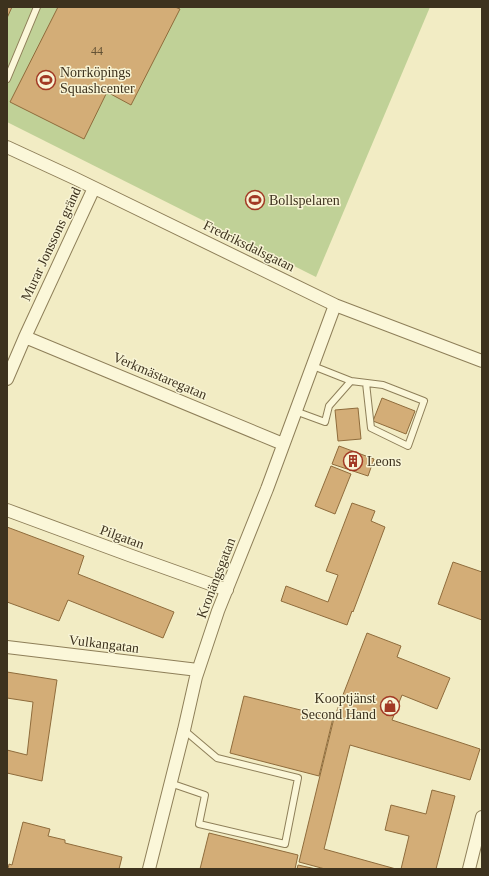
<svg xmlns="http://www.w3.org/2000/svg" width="489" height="876" viewBox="0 0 489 876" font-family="'Times New Roman',serif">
  <rect width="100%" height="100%" fill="#f2ecc4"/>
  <path fill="#c0d197" d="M7 7H430L316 277 7 122Z"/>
  <path fill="#d3ad77" stroke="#8f6c3c" d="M7 7H12L7 18Z
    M58 7H175L180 9 131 105 107 92 84 139 10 102Z
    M382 398 415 411 406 434 373 421Z
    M358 408 361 439 338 441 335 410Z
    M339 446 374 459 368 476 332 464Z
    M331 466 351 474 335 514 315 506Z
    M352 503 375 511 371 521 385 527 353 612 352 611 347 625 281 601 286 586 328 602 338 575 326 571Z
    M7 527 84 556 78 574 174 612 163 638 68 600 59 621 7 602Z
    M453 562 482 572V620L438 604Z
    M367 633 401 646 397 657 450 678 437 709 402 695 392 720 480 749 470 780 350 745 324 849 396 869H325L299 862 334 718Z
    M7 672 57 680 42 781 7 773V750L27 755 33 702 7 698Z
    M244 696 333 718 319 776 230 753Z
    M432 790 455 796 436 869H401L409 836 385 830 391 805 426 814Z
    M23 822 50 829 48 836 65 840V843L122 857 119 869H8L9 864 12 865Z
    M209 833 298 855 295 869H200Z
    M298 865 316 869H297Z"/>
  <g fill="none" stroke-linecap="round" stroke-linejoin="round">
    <g stroke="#8e7f59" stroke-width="8">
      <path id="service" d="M7 79 37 7
        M351 381 383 385 424 401 408 446 371 428 366 383
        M295 411 325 422 329 406 351 381 313 366
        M170 783 205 795 199 824 285 844 298 778 217 758 184 730"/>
    </g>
    <g stroke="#8e7f59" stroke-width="14">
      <path id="minor" d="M7 147 74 178 335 305 482 361
        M25 337 283 444
        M7 379 25 337 94 188
        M7 510 129 555 227 590
        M7 647 198 670
        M149 869 184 730 196 677 218 611 267 489 335 305
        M469 869 482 817"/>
    </g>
    <use href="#service" stroke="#fbf7d9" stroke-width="6"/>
    <use href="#minor" stroke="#fbf7d9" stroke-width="12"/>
  </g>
  <defs>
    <g id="stadium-ring" transform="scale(1)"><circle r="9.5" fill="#f8f4d5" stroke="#a23924" stroke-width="1.5"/><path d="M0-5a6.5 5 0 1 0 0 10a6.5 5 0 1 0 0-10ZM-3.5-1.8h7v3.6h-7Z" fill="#a23924"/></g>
    <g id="building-ring" transform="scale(1)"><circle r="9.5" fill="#f8f4d5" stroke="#a23924" stroke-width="1.5"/><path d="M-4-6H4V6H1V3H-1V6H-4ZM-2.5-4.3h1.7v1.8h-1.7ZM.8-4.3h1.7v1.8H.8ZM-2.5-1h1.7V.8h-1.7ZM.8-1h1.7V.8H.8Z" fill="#a23924"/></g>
    <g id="shop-ring" transform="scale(1)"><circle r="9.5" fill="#f8f4d5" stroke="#a23924" stroke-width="1.5"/><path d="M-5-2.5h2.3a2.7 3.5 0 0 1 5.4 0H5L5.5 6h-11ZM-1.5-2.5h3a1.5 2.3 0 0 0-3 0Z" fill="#a23924"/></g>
  </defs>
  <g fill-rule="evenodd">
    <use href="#stadium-ring" x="46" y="80"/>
    <use href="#stadium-ring" x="255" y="200"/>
    <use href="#building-ring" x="353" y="461"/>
    <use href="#shop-ring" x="390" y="706"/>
  </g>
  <g text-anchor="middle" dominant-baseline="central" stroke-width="3" stroke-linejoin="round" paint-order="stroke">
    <g font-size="12" fill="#625134">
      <text x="97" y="51">44</text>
    </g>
    <g font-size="14" fill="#3d321e" stroke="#f8f4d5" text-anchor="start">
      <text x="60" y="72">Norrköpings<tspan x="60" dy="16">Squashcenter</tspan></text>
      <text x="269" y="200">Bollspelaren</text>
      <text x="367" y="461">Leons</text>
      <text x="376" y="698" text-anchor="end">Kooptjänst<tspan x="376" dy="16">Second Hand</tspan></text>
    </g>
    <g font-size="14" fill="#3d321e" stroke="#f8f4d5">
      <text transform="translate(51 244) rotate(-65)">Murar Jonssons gränd</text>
      <text transform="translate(249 246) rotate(26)">Fredriksdalsgatan</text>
      <text transform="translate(160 376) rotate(23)">Verkmästaregatan</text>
      <text transform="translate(122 537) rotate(20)">Pilgatan</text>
      <text transform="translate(216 578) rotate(-69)">Kronängsgatan</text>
      <text transform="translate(104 644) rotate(7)">Vulkangatan</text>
    </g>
  </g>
  <rect width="489" height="876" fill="none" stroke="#3d321e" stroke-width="16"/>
</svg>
